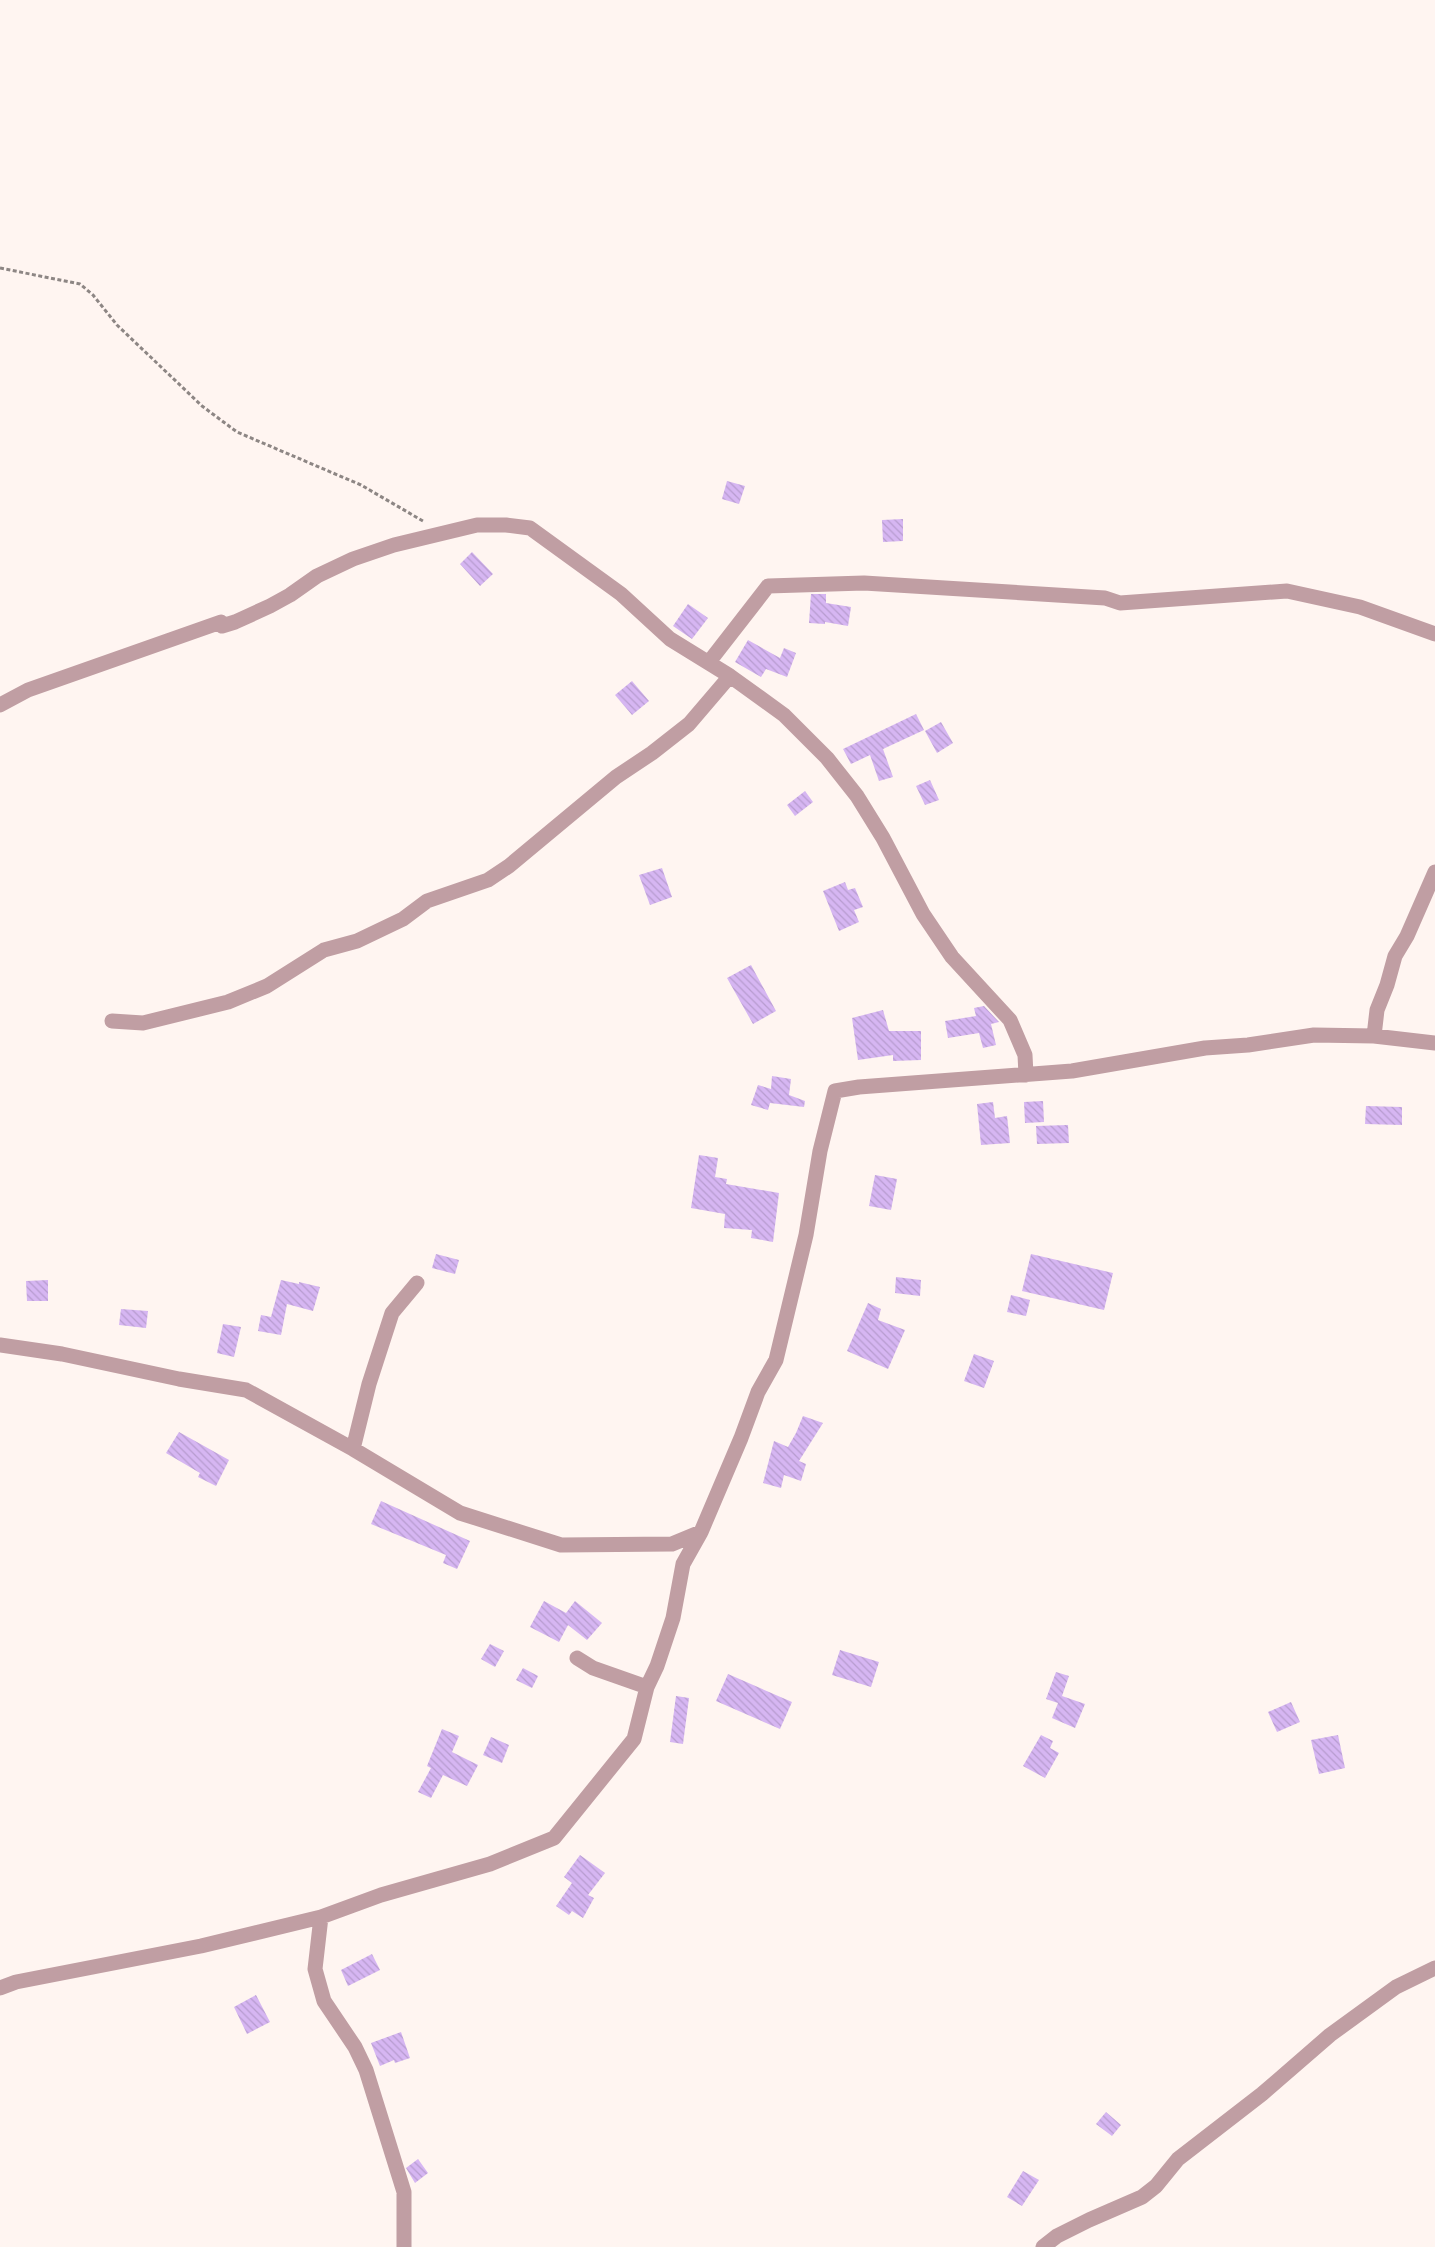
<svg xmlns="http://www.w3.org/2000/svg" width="1435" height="2247" viewBox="0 0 1435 2247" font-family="Spectral,serif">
  <defs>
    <pattern id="building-back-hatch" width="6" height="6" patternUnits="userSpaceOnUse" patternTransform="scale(1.25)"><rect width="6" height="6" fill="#d6b6f2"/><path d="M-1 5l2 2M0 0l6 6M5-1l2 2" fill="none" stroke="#b79ccf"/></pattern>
  </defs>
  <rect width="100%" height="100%" fill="#fff5f1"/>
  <path fill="url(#building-back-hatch)" d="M727 481 745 486 739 504 722 499Z
    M903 519V541L883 542 882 520Z
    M472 552 493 574 480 586 460 564Z
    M811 594H826V603L851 607 848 626 825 622V624L809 623Z
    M688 604 708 618 692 639 673 626Z
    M748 640 780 658 784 648 796 653 787 677 766 669 761 677 735 662Z
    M632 681 649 701 632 715 615 695Z
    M916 714 924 730 883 749 893 777 879 781 870 755 851 764 843 749Z
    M941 722 953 743 937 753 925 731Z
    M930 780 939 800 925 805 916 786Z
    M805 791 813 802 795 816 787 805Z
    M662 868 672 897 650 905 639 875Z
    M845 882 848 890 855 888 863 907 854 910 859 922 839 931 823 891Z
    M751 965 776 1011 753 1024 727 978Z
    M984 1006 999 1022 991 1024 996 1045 983 1048 979 1033 948 1038 945 1021 976 1016 974 1008Z
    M883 1010 889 1031H921V1060L893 1061V1055L858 1060 852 1018Z
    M772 1076 791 1079 789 1095 805 1101 804 1107 770 1103 768 1110 751 1105 758 1085 771 1089Z
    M1043 1101 1044 1122 1025 1123 1024 1102Z
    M993 1102 995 1118 1007 1116 1010 1143 981 1145 977 1104Z
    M1366 1106 1402 1107V1125L1365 1124Z
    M1068 1125 1069 1143 1037 1144 1036 1126Z
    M699 1155 718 1158 715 1177 727 1179 726 1184 779 1193 773 1242 751 1238 752 1230 724 1228 725 1214 691 1208Z
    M875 1175 897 1179 891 1210 869 1206Z
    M436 1254 459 1260 455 1274 432 1268Z
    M1031 1254 1113 1273 1104 1310 1022 1291Z
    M896 1277 921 1280 920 1296 895 1293Z
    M48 1280V1301H27L26 1281Z
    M281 1280 299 1284V1282L320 1287 313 1311 287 1304 281 1335 258 1331 261 1315 271 1317Z
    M1011 1295 1030 1300 1026 1316 1007 1312Z
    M868 1303 881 1309 878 1320 905 1330 888 1369 847 1351Z
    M121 1309 148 1311 146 1328 119 1325Z
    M223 1324 241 1327 234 1357 217 1353Z
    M974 1354 994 1361 984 1388 964 1381Z
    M803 1416 823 1423 799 1461 806 1464 801 1481 784 1475 781 1488 763 1483 774 1441 788 1447 796 1433Z
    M179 1432 229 1460 216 1486 198 1477 200 1473 166 1453Z
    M381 1501 470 1541 457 1569 443 1563 446 1555 371 1524Z
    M544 1601 566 1613 575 1601 602 1623 587 1640 568 1625 559 1642 530 1627Z
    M490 1644 504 1651 495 1667 481 1659Z
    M840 1650 879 1662 871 1687 832 1675Z
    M523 1668 538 1676 532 1688 516 1680Z
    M1056 1672 1069 1676 1062 1696 1085 1704 1075 1728 1052 1718 1058 1703 1046 1699Z
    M728 1674 792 1702 780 1729 716 1701Z
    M676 1696 689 1698 683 1744 670 1742Z
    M1291 1702 1300 1722 1277 1732 1268 1712Z
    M442 1729 459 1736 452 1752 478 1765 467 1786 443 1775 431 1798 418 1792 431 1768 427 1766Z
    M1041 1735 1053 1741 1050 1748 1059 1753 1045 1778 1023 1766Z
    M1338 1735 1345 1768 1319 1774 1311 1740Z
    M491 1737 509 1745 502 1763 483 1755Z
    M580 1855 605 1873 588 1895 594 1898 583 1918 572 1911 569 1915 556 1906 572 1883 564 1877Z
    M372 1954 380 1970 348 1986 341 1970Z
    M256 1995 270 2022 247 2034 234 2007Z
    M401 2032 410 2058 395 2063 394 2060 380 2066 371 2043Z
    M1106 2112 1121 2125 1112 2136 1096 2124Z
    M418 2159 428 2173 415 2183 406 2168Z
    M1023 2171 1039 2180 1022 2206 1007 2197Z"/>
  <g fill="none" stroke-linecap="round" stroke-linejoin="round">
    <path stroke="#8d8684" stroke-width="3" stroke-dasharray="4 2.5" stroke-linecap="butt" d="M0 268 80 284 93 295 117 325 202 406 237 432 361 485 423 521"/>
    <path stroke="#c09ea3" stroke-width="15" d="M222 626 235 622 270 606 290 595 317 576 353 559 394 545 477 525H506L530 528 621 594 670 639 730 676 784 715 827 758 857 796 883 838 923 914 952 957 1010 1020 1025 1055 1026 1075
      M709 662 768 586 864 583 1105 598 1120 603 1287 591 1360 607 1435 634
      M0 705 28 690 221 622
      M1435 872 1407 936 1395 956 1387 985 1377 1010 1374 1036 1435 1043
      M112 1021 143 1023 228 1002 267 986 324 950 357 941 403 919 427 901 488 880 509 866 616 777 652 753 689 724 730 676
      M0 1345 62 1354 179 1379 246 1390 353 1449 460 1513 561 1545 672 1544 701 1532 741 1438 758 1392 776 1360 806 1235 820 1151 835 1091 859 1087 1072 1071 1205 1048 1248 1045 1314 1035 1374 1036
      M353 1449 369 1384 392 1313 417 1283
      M577 1658 593 1668 647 1687
      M321 1917 315 1969 324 2001 355 2047 366 2070 404 2192V2247
      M0 1988 16 1982 201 1946 321 1917 381 1895 490 1864 554 1838 634 1739 647 1687 657 1666 673 1618 683 1564 701 1532
      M1043 2247 1057 2236 1089 2220 1142 2197 1156 2186 1178 2159 1262 2094 1330 2035 1396 1987 1435 1968"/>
  </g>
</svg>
